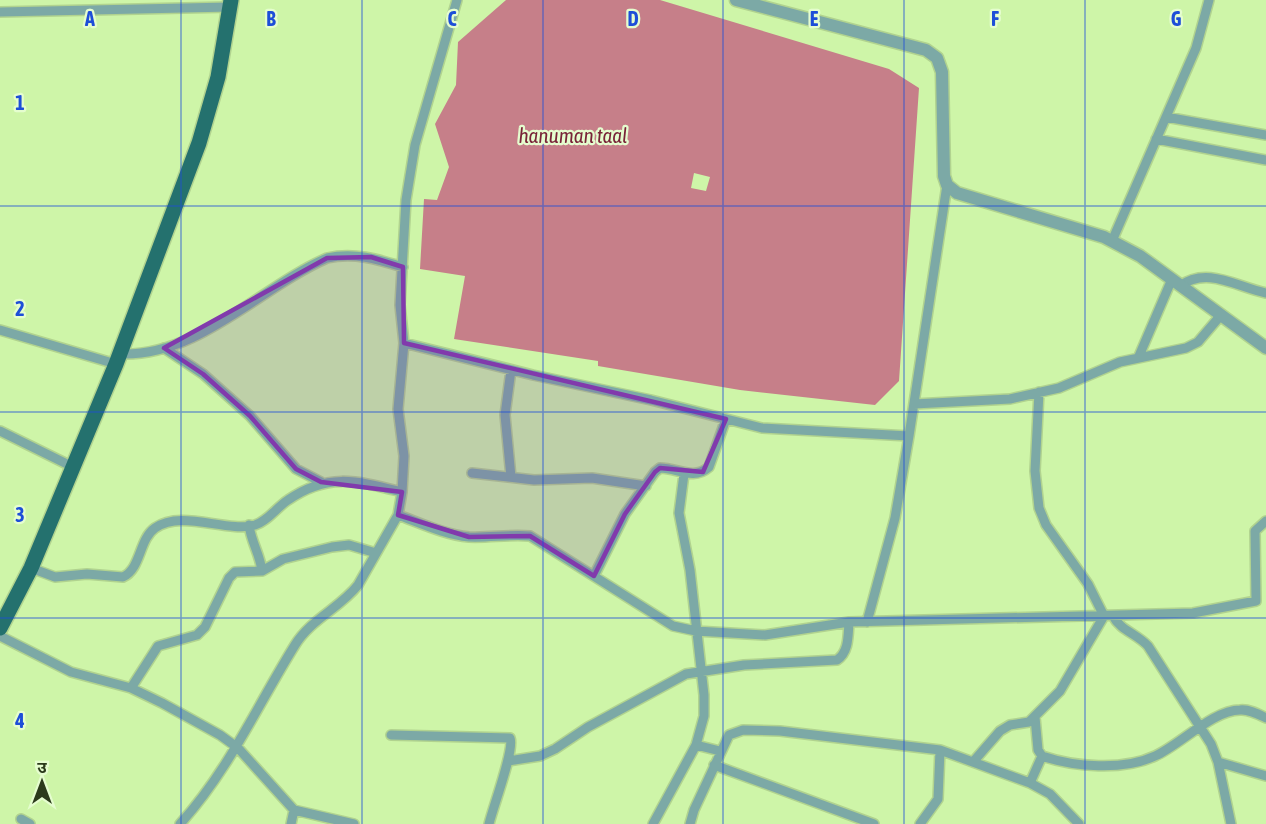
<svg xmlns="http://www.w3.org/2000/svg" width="1266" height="824" viewBox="0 0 1266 824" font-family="'Asap Condensed','Noto Sans Devanagari',sans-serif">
  <rect width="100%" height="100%" fill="#cef5a8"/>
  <path fill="#c67f89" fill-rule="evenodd" d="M506 0H660L889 69 919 88 899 381 875 405 740 390 598 366V361L454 339 465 276 420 269 424 199 437 200 449 167 435 124 456 85 458 42ZM694 173 710 177 706 191 691 188Z"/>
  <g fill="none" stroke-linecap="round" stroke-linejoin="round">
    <g stroke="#b1d38f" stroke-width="12">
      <path id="minor" d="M0 12 230 7
        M1166 117 1266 135
        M1156 139 1266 160
        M1112 241 1196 48 1209 0
        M1180 286C1207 266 1237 287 1266 293
        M0 330 116 364
        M404 343 533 375 651 400 762 428 909 436 947 185
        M164 348 203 374 250 416 296 469 321 482
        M120 354C198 357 259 288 327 258 354 252 377 259 403 267
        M1139 356 1172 279
        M511 370 505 415 511 477
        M914 404 1010 399 1059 388 1120 362 1186 348 1198 342 1221 315
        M0 431 71 466
        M472 473 534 480 592 478 646 486
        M684 474 679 513 690 570 704 695V716L696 745
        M398 515C420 523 445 535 469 537 490 538 509 534 530 536L673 626 696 631 765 635 849 622 1193 613 1256 601 1255 531 1266 521
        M249 525C251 542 260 554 262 571
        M31 568 55 577 87 574 123 577C141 569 139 539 155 528 182 509 226 533 255 525 268 521 277 507 288 500 328 472 358 481 402 492
        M594 576 625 514 655 472 660 468C678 468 693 481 709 467L726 419
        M1113 616C1120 630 1137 634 1148 646L1211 744 1218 762 1231 824
        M867 622 895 518 909 436
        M0 636 71 672 131 688 162 703 220 735 238 748 294 810 354 824
        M131 688 158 646 197 635 205 627 229 578 235 572 262 571 283 559 332 547 349 545 376 553
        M1035 717 1038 750 1042 756C1074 767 1123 771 1155 756 1180 745 1213 710 1240 710 1249 709 1258 714 1266 718
        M391 735 510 738C515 749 493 807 489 824
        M508 761 540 756 555 749 588 727 686 674 744 665 837 660C849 652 848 636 849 622
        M973 762 1000 731 1010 725 1029 722 1060 691 1104 616 1088 584 1046 525 1039 508 1035 471 1039 392
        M1218 762 1266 776
        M714 765 874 824
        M1030 783 1042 756
        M21 819 30 824
        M180 824C229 770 257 706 295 645 311 619 340 608 358 585L398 515 402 492 404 456 398 409 404 343 400 305 406 200 415 145 457 0
        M291 824 294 810
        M653 824 696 745 720 751
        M690 824 694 810 729 735 743 730 780 731 940 750 1030 783 1050 794 1079 824
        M920 824 938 799 940 750"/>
    </g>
    <g stroke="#b1d38f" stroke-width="15">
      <path id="tertiary" d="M736 0 926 50 937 58 942 72 944 176 947 185 957 193 1104 237 1140 256 1266 348"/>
    </g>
    <g stroke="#b1d38f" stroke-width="18">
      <path id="primary" d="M0 628 31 568 116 364 199 143 218 77 231 0"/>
    </g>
    <use href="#minor" stroke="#7ca9a6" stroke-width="9"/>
    <use href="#tertiary" stroke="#7ca9a6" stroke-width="12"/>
    <use href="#primary" stroke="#24716e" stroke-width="15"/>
  </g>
  <path fill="#813aac" fill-opacity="0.2" stroke="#813aac" stroke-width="4.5" stroke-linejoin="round" d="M371 257 403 267 404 343 726 419 703 472 660 468 655 472 625 514 594 576 530 536 469 537 398 515 402 492 321 482 296 469 250 416 203 374 164 348 327 258Z"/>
  <path fill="none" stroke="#1d4ed8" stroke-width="1.5" stroke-opacity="0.55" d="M181 0V824M362 0V824M543 0V824M723 0V824M904 0V824M1085 0V824M0 206H1266M0 412H1266M0 618H1266"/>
  <g text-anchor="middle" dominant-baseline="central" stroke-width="4.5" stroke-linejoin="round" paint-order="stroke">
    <g font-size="21" font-style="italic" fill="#792338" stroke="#e5fdcf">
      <text x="573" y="135">hanuman taal</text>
    </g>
  </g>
  <g font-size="20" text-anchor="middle" font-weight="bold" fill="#1d4ed8" stroke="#e5fdcf" stroke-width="4.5" stroke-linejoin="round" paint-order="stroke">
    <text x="90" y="26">A</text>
    <text x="271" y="26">B</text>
    <text x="452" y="26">C</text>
    <text x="633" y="26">D</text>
    <text x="814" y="26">E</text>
    <text x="995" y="26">F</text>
    <text x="1176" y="26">G</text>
    <text x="20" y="110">1</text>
    <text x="20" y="316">2</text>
    <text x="20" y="522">3</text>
    <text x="20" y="728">4</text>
  </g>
  <g transform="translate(42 782)" stroke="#e5fdcf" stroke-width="4.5" paint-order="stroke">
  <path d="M0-4.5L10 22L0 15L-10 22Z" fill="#2b3a1b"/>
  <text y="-9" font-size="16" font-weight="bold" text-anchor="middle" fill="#2b3a1b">उ</text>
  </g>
</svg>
